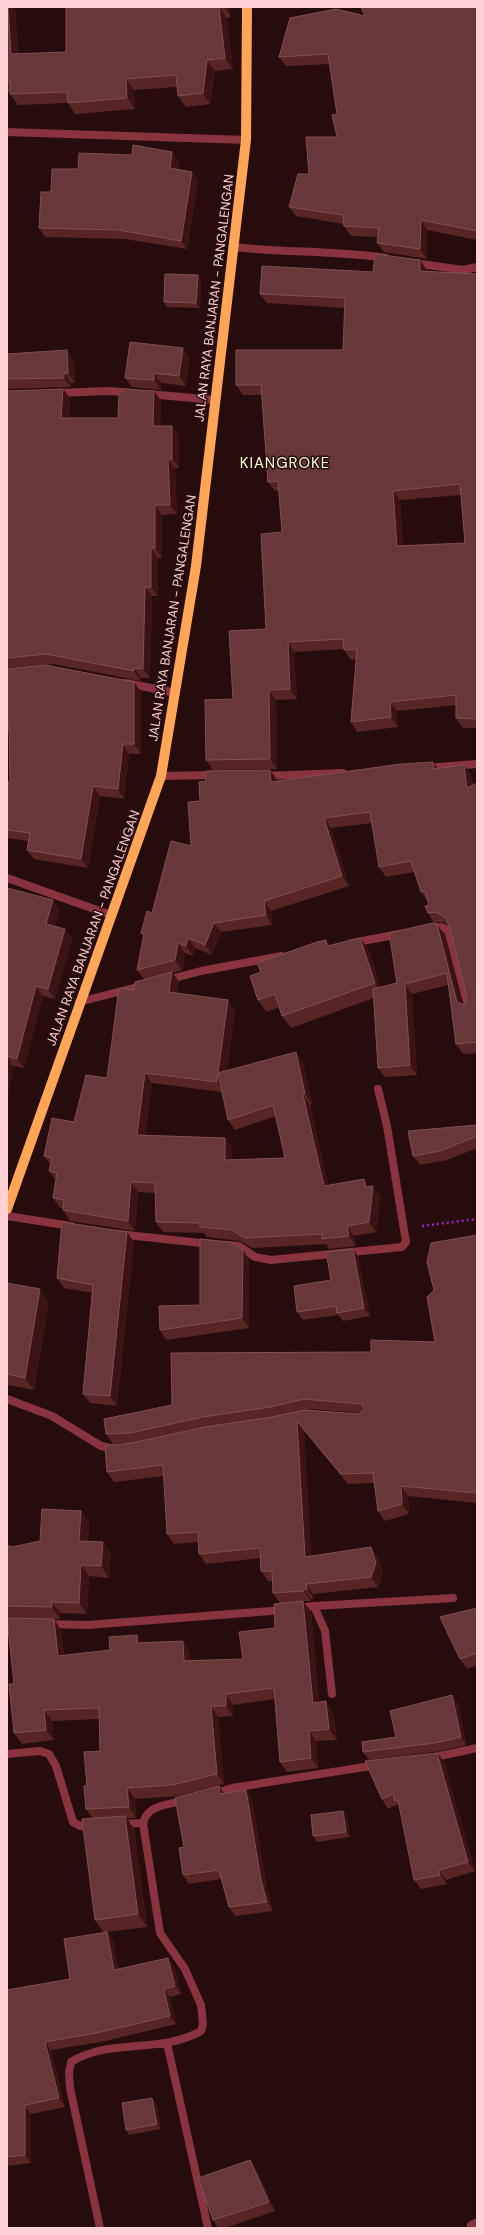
<svg xmlns="http://www.w3.org/2000/svg" width="484" height="2235" viewBox="0 0 484 2235" font-family="'DM Sans',sans-serif">
  <rect width="100%" height="100%" fill="#260c0c"/>
  <g fill="none" stroke-linecap="round" stroke-linejoin="round">
    <path stroke="#9d23c1" stroke-width="2.5" stroke-dasharray="2 3" stroke-linecap="butt" d="M422 1226 477 1219"/>
    <path stroke="#89333e" stroke-width="8" d="M7 132 246 140
      M233 247C284 253 335 250 386 258
      M413 263 464 270 477 267
      M57 393 108 391 133 393
      M147 394 216 400
      M126 683 176 693
      M426 768 477 764
      M161 776 217 775
      M264 776 343 773
      M7 878 111 915
      M429 929 441 927 448 930 469 1010
      M352 943 399 934
      M166 980 201 971 281 956
      M79 1002 145 985
      M7 1216 71 1226
      M118 1234 210 1244
      M226 1245 239 1246 255 1257 271 1260 402 1247 406 1242 387 1126 378 1089
      M7 1399 52 1416 101 1446 116 1449
      M314 1606 453 1598
      M297 1608 314 1606 325 1631 332 1694
      M48 1624 87 1625 284 1610
      M7 1754 40 1751 49 1754 56 1766 73 1822 80 1826 94 1825
      M430 1758 477 1748
      M212 1794 232 1788 377 1765
      M121 1824 143 1823
      M167 2043 208 2228
      M471 2225 477 2222
      M100 2228 70 2088 69 2073 71 2062C109 2038 161 2054 201 2031L203 2024 201 2005 185 1969 160 1933 143 1823C147 1805 169 1804 185 1801"/>
    <path stroke="#ffa558" stroke-width="10" d="M7 1209 161 776 196 566 246 140 247 7"/>
  </g>
  <path fill="#562524" fill-rule="evenodd" d="M7 7H15L18 54 66 52V7H229L231 17 227 18 233 69 215 71 210 104 186 107 178 96 177 87 134 90 135 109 75 114 68 103 18 105 10 94V92H7Z
    M415 7H477V240L427 230V259L384 252 377 243 378 237 351 236 344 226 343 224 296 216 289 207 309 174 337 137V114L330 64 286 66 279 57 365 16Z
    M172 152 179 161 177 169 192 172 198 181 187 249 125 239 45 237 39 228 78 169 132 155Z
    M427 270V272L477 274V728H463L456 718V705L397 711 398 727 357 732 351 722 356 659 351 660 344 650V649L294 652 297 699 276 700 277 769 213 770 206 760 233 699 266 629 282 532 279 491H275L268 482 262 395H243L236 385 343 350 345 308 267 303 260 294 373 272ZM461 495 465 543 403 546 400 500Z
    M198 275 201 280 200 308 167 307 164 302Z
    M183 348 189 357 186 386 161 383V390L132 387 125 378Z
    M7 354 74 359 75 383H71V387L7 389Z
    M7 391 70 398 69 418H118L154 391 161 401 160 426 179 435V468H175L177 514 162 515V558H158V596H152L150 678H141V681L53 664 7 668Z
    M7 669 141 692V754H129L124 799 100 796 88 868 34 859 27 850 28 841 7 838V782H10L9 733H7Z
    M433 762 437 769 464 765 471 775 473 785 477 783V1053L463 1054 456 1044 448 985 412 994 417 1075 385 1077 378 1068 374 998 291 1028 282 1016 279 1007 266 1012 258 1000 261 972 326 940 329 946 369 950 380 987 397 983 444 934 462 1004 464 1005 467 999 449 926 443 922 434 923 428 913 429 905 428 902 421 892 414 872 386 877 379 867 372 823 331 828 349 886 271 911 272 925 221 932 212 955 195 948 193 956 185 953 182 970 173 973 179 982 177 994 235 1010 227 1070 303 1062 312 1104 310 1105 328 1185 369 1186 380 1196 376 1232 354 1236 356 1246 329 1249 326 1244 252 1248 240 1241 207 1237 204 1233 163 1232 156 1222 155 1193 138 1192 135 1231 70 1221 63 1210V1208H60L53 1198 56 1181 49 1171 51 1166 44 1156 74 1122 107 1078 134 990 144 979 137 970 143 936 141 933 191 846 200 801 206 781 270 770 277 780V781ZM152 1083 222 1092 228 1120 235 1130 276 1116 285 1158 232 1160V1148L225 1138 145 1135Z
    M7 888 60 910 55 926 65 929 72 939 55 999 43 996 24 1068 13 1066 7 1101Z
    M477 1125V1148L447 1160 420 1165 413 1156Z
    M127 1232 134 1242 117 1406 90 1403 83 1394 93 1293 64 1288 57 1278Z
    M477 1235V1503L408 1496 409 1514 385 1521 378 1511 374 1483 348 1484 304 1431 311 1556 371 1547 378 1557 383 1573 378 1587 313 1594 314 1599H311V1601H303L311 1612 319 1702 333 1712 337 1740 316 1741 318 1768 287 1772 280 1762 275 1699 233 1705V1716L218 1717 224 1784 179 1796 135 1799 136 1818H127L134 1829 147 1927 107 1932 113 1940 118 1969 174 1966 181 1994 170 1997 176 2024 101 2042 51 2050 65 2107 31 2114V2163L7 2166V1990L70 1979 104 1933 95 1920 92 1818 86 1809 87 1786 100 1751 99 1719 52 1721 54 1740 22 1744 14 1733V1684L61 1630 64 1655 110 1650 137 1635 142 1643 190 1651V1660L243 1659 275 1628 280 1603 273 1593V1581H268L261 1571V1558L206 1564 199 1554 198 1542 174 1544 167 1534 164 1476 114 1482 107 1472 132 1443H135L113 1444 106 1434 172 1405 371 1352 435 1342 434 1290ZM311 1409 360 1413 359 1414 306 1410Z
    M353 1249 358 1257 370 1316 343 1321 338 1315 303 1320 297 1312 331 1280Z
    M243 1250 249 1260V1328L166 1340 160 1330 200 1305Z
    M7 1283 49 1302 34 1390 7 1385Z
    M89 1522 88 1541 111 1553 109 1578 89 1576 87 1614 60 1613V1619L10 1618 7 1616V1545L12 1547 40 1541Z
    M477 1608V1665L467 1669 460 1659Z
    M458 1703 466 1745 441 1751 369 1760 363 1752 396 1737Z
    M437 1753 444 1762 475 1871 446 1880 447 1884 421 1889 414 1880 400 1807 398 1804 388 1809 382 1799Z
    M224 1793 252 1799 267 1889 273 1911 235 1916 229 1907 221 1879 189 1884 183 1875 184 1847Z
    M343 1811 347 1816 350 1837 317 1842 313 1836Z
    M156 2103 161 2129 129 2135 126 2130Z
    M257 2170 275 2211 225 2228H218L213 2220Z"/>
  <path fill="#3b1313" d="M8 7H15L18 65 11 54Z
    M219 7 227 18 233 69 225 58Z
    M224 7H229L231 17Z
    M207 60 215 71 210 104 203 93Z
    M126 79 134 90 135 109 127 98Z
    M172 152 179 161 176 177 170 168Z
    M192 172 198 181 187 249 181 241Z
    M421 220 427 230V259L420 249Z
    M420 260 427 270V281L420 271Z
    M198 275 201 280 200 308 196 303Z
    M183 348 189 357 186 386 179 376Z
    M67 350 74 359 75 383 68 373Z
    M64 373 71 383V387L64 378Z
    M154 373 161 383V390L154 380Z
    M63 389 70 398 68 428 61 418Z
    M154 391 161 401 160 435 153 426Z
    M172 426 179 435V468L172 459Z
    M168 459 175 468 177 514 170 505Z
    M393 491 400 500 404 556 397 546Z
    M155 505 162 515V558L155 548Z
    M151 548 158 558V596L151 587Z
    M145 587 152 596 150 678 143 669Z
    M288 642 294 652 297 699 290 689Z
    M134 668 141 678V681L134 671Z
    M134 682 141 692V754L134 744Z
    M269 690 276 700 277 769 270 759Z
    M390 702 397 711 398 727 391 717Z
    M123 744 129 754 124 799 118 789Z
    M433 762 440 772 434 769Z
    M464 765 471 775 474 798 467 788Z
    M270 770 277 780 278 792 271 782Z
    M93 786 100 796 88 868 81 859Z
    M324 818 331 828 349 886 342 876Z
    M53 900 60 910 53 934 46 924Z
    M264 901 271 911 272 925 266 915Z
    M214 923 221 932 212 955 205 945Z
    M437 924 444 934 464 1012 457 1002Z
    M65 929 72 939 55 999 48 989Z
    M188 938 195 948 193 956 186 946Z
    M360 938 369 950 383 995 375 983Z
    M178 943 185 953 182 970 175 960Z
    M172 972 179 982 176 1002 169 992Z
    M405 984 412 994 417 1075 410 1065Z
    M36 986 43 996 24 1068 17 1059Z
    M228 1000 235 1010 224 1092 217 1082Z
    M296 1052 303 1062 312 1104 305 1094Z
    M7 1057 13 1066 7 1101Z
    M145 1073 152 1083 144 1145 137 1135Z
    M303 1095 310 1105 331 1196 324 1186Z
    M225 1138 232 1148V1170L225 1160Z
    M364 1179 371 1189 373 1186 380 1196 376 1232 369 1222Z
    M131 1182 138 1192 135 1231 128 1221Z
    M347 1226 354 1236 356 1246 349 1236Z
    M127 1232 134 1242 117 1406 110 1396Z
    M353 1249 358 1257 370 1316 364 1308Z
    M243 1250 249 1260V1328L242 1318Z
    M40 1289 49 1302 34 1390 25 1378Z
    M297 1421 304 1431 312 1566 305 1557Z
    M401 1486 408 1496 409 1514 402 1504Z
    M81 1511 89 1522 87 1552 79 1541Z
    M103 1542 111 1553 109 1578 101 1566Z
    M371 1547 378 1557 383 1573 378 1587 371 1577Z
    M81 1565 89 1576 87 1614 79 1603Z
    M306 1584 313 1594 314 1599 307 1589Z
    M304 1589 311 1599V1601L304 1591Z
    M303 1601 311 1612 320 1713 313 1703Z
    M52 1602 60 1613V1619L52 1607Z
    M54 1619 61 1630 65 1666 58 1656Z
    M137 1635 144 1645 137 1643Z
    M183 1641 190 1651 191 1671 184 1661Z
    M226 1694 233 1705V1716L226 1706Z
    M452 1695 458 1703 466 1745 461 1737Z
    M326 1701 333 1712 337 1740 329 1729Z
    M211 1706 218 1717 224 1784 217 1774Z
    M44 1710 52 1721 54 1740 46 1730Z
    M309 1731 316 1741 318 1768 311 1758Z
    M437 1753 444 1762 475 1871 468 1862Z
    M219 1786 225 1795 220 1794Z
    M127 1788 135 1799 136 1818 129 1807Z
    M246 1790 252 1799 267 1889 273 1911 267 1902 261 1880Z
    M343 1811 347 1816 350 1837 346 1832Z
    M125 1816 134 1829 147 1927 138 1914Z
    M439 1870 446 1880 447 1884 440 1875Z
    M107 1932 113 1940 120 1978 114 1970Z
    M168 1958 174 1966 181 1994 175 1986Z
    M164 1989 170 1997 176 2024 170 2016Z
    M45 2042 51 2050 65 2107 59 2098Z
    M152 2098 156 2103 161 2129 157 2124Z
    M25 2105 31 2114V2163L25 2155Z
    M250 2160 257 2170 275 2211 269 2202Z"/>
  <path fill="#683737" stroke="#805050" fill-rule="evenodd" d="M7 7H8L11 54 66 52V7H219L225 58 207 60 203 93 178 96 176 75 126 79 127 98 68 103 67 92 10 94V81H7Z
    M361 7H411V8L418 7H477V231L421 220 420 249 377 243 379 228 344 226 343 215 289 207 298 174H309L306 137H337L332 115 337 114 328 54 279 57 290 18 336 9 365 16Z
    M133 145 172 152 170 168 192 172 181 241 119 230 39 228 41 192H51L52 169H78L79 153 132 155Z
    M375 254 420 260V271L477 274V719L456 718V695L390 702 391 717 351 722 357 649 344 650 343 639 288 642 290 689 269 690 270 759 206 760 205 700 233 699 229 631 266 629 261 534 282 532 278 481 268 482 261 385H236V350H343L345 298 260 294 262 266 373 272ZM460 484 465 543 397 546 393 491Z
    M165 274 198 275 196 303 164 302Z
    M130 342 183 348 179 376 154 373V380L125 378Z
    M67 350 68 373H64V378L7 379V354Z
    M63 389 61 418H118L119 392H123L124 389 154 391 153 426H172V459H168L170 505H155V548H151V587H145L143 669 134 668V671L46 654 7 658V391Z
    M45 665 134 682V744H123L118 789 93 786 81 859 27 850 30 833 7 830V782H10L9 722H7V669Z
    M433 762 434 769 464 765 467 788 477 783V1042L456 1044 447 973 405 984 410 1065 378 1068 373 989 397 983 389 933 433 923 437 924 457 1002 464 1005 467 999 450 928 446 918 436 912 428 913 425 906 429 905 425 891 421 892 411 861 379 867 370 812 324 818 342 876 264 901 266 915 214 923 205 945 188 938 186 946 178 943 175 960 137 970 144 934 141 933 147 911 152 913 171 841 191 846 188 802 200 801 199 782 206 781V771L270 770 271 782 401 764Z
    M7 888 53 900 46 924 65 929 48 989 36 986 17 1059 7 1056Z
    M360 938 375 983 282 1016 275 994 258 1000 250 976 261 972 257 963 317 942 326 940 327 946Z
    M172 972 169 992 228 1000 218 1073 296 1052 305 1094 303 1095 324 1186 364 1179 366 1187 373 1186 369 1222 347 1226 349 1236 322 1239V1234L245 1238 232 1230 200 1227V1223L156 1222 155 1183 131 1182 128 1221 63 1210 64 1200 53 1198 57 1173 49 1171 52 1158 44 1156 52 1118 74 1122 86 1075 107 1078 119 988 134 990 135 982ZM145 1073 217 1082 218 1073 228 1120 273 1105 285 1158 225 1160V1138L137 1135Z
    M477 1125V1136L440 1151 413 1156 408 1131Z
    M62 1222 127 1232 110 1396 83 1394 93 1285 57 1278Z
    M477 1235V1493L401 1486 402 1504 378 1511 373 1473 341 1474 297 1421 305 1557 371 1547 376 1563 371 1577 306 1584 307 1589H304V1591L273 1593 272 1571H261L260 1548 199 1554 198 1532 167 1534 163 1465 107 1472 105 1446 132 1443 205 1427 272 1417 305 1410 359 1414 364 1409 362 1404 304 1399 270 1407 203 1417 130 1433 106 1434 104 1419 172 1405 171 1353 371 1352V1340L435 1342 427 1297 434 1290 427 1262 431 1243Z
    M200 1239 230 1242 243 1250 242 1318 160 1330 159 1306 200 1305Z
    M353 1249 364 1308 337 1313 336 1306 297 1312 294 1286 331 1280 326 1252Z
    M7 1283 40 1289 25 1378 7 1374Z
    M42 1509 81 1511 79 1541 103 1542 101 1566 81 1565 79 1603 52 1602V1607L7 1606V1545L12 1547 40 1541Z
    M303 1601 313 1703 326 1701 329 1729 309 1731 311 1758 280 1762 274 1688 226 1694V1706H211L217 1774 172 1785 127 1788 129 1807 86 1809 84 1786H87L84 1752 100 1751 99 1708 44 1710 46 1730 14 1733 9 1684H14L7 1618 54 1619 58 1656 110 1650 109 1637 137 1635V1643L183 1641 184 1661 243 1659 239 1632 275 1628 274 1604Z
    M477 1608V1653L460 1659 440 1617Z
    M452 1695 461 1737 435 1743 363 1752 362 1742 396 1737 390 1711Z
    M437 1753 468 1862 439 1870 440 1875 414 1880 398 1800 395 1801 393 1794 382 1799 365 1761Z
    M219 1786 220 1794 246 1790 261 1880 267 1902 229 1907 219 1870 183 1875 179 1848 184 1847 175 1798Z
    M343 1811 346 1832 313 1836 311 1815Z
    M125 1816 138 1914 95 1920 82 1819Z
    M107 1932 114 1970 168 1958 175 1986 164 1989 170 2016 96 2033 45 2042 59 2098 25 2105V2155L7 2157V1990L70 1979 64 1939Z
    M152 2098 157 2124 126 2130 122 2103Z
    M250 2160 269 2202 213 2220 198 2178Z"/>
  <g text-anchor="middle" dominant-baseline="central" stroke-width="3" stroke-linejoin="round" paint-order="stroke">
    <g font-size="13" fill="#ffd1d4" stroke="#260c0c">
      <text transform="translate(214 298) rotate(-83)">JALAN RAYA BANJARAN - PANGALENGAN</text>
      <text transform="translate(172 618) rotate(-81)">JALAN RAYA BANJARAN - PANGALENGAN</text>
      <text transform="translate(93 928) rotate(-70)">JALAN RAYA BANJARAN - PANGALENGAN</text>
    </g>
    <g font-size="15" letter-spacing="1" fill="#f6ffd3" stroke="#260c0c">
      <text x="285" y="463">KIANGROKE</text>
    </g>
  </g>
  <rect width="484" height="2235" fill="none" stroke="#ffd1d4" stroke-width="16"/>
</svg>
